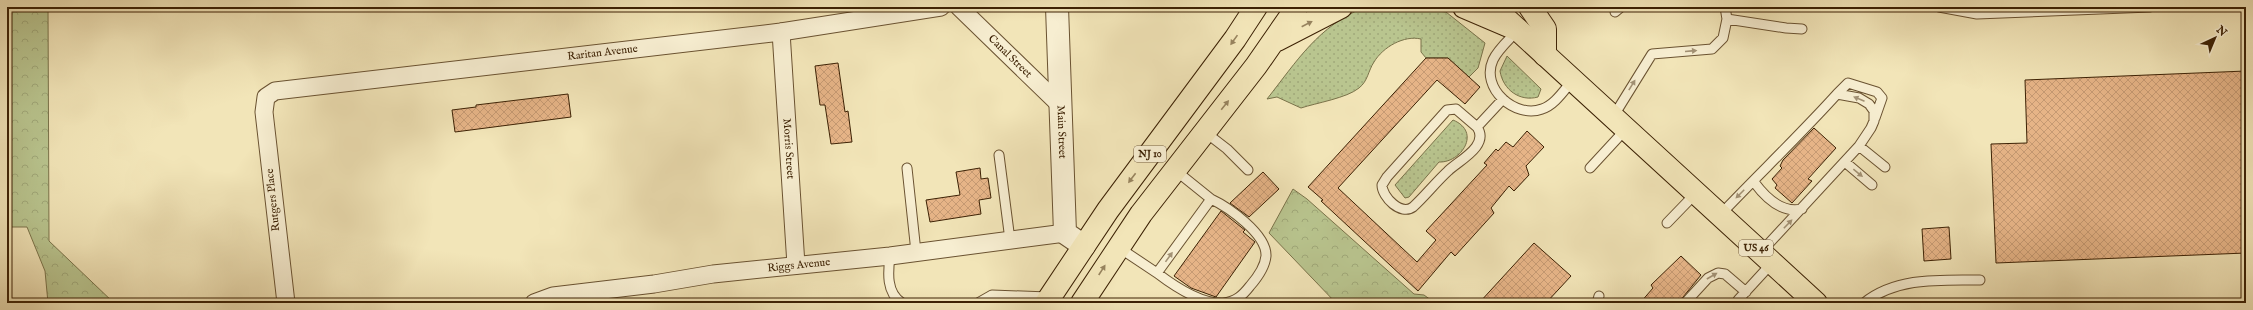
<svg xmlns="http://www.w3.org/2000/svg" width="2253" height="310" viewBox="0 0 2253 310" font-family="'IM FELL English',serif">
  <defs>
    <pattern id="green-dots" width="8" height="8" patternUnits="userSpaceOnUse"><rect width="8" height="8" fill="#b9c58f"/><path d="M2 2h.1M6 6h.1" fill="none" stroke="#a0a97a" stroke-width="1.8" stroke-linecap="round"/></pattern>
    <pattern id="forest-crowns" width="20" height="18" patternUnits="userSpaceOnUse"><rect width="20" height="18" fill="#b9c58f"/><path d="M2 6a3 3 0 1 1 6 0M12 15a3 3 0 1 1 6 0" fill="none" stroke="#a0a97a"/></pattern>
    <pattern id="building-cross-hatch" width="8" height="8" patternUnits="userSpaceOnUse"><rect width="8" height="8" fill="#e6b487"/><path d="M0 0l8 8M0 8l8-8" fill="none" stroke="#c69a73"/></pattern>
  </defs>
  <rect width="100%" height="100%" fill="#f2e5b8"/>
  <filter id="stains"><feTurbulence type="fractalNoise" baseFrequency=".005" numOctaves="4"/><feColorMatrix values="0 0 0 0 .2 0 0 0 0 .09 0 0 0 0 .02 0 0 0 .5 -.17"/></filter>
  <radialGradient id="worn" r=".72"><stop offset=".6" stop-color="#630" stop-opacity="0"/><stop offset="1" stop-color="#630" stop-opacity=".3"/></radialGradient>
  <path fill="url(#green-dots)" stroke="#7a734a" d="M1365 7H1423L1429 10 1446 12 1485 43 1478 68 1469 77 1448 58H1426L1421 52V39C1404 35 1383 47 1374 62 1368 71 1368 81 1359 88 1347 98 1316 103 1301 108L1277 97 1267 99C1297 61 1318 26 1365 7Z
    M1507 56 1541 89 1538 97C1520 102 1503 90 1500 71Z
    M1453 120C1482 132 1461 163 1439 162L1409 197 1405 198 1395 185Z"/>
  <path fill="url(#forest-crowns)" stroke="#7a734a" d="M26 7H48L49 241 114 303H48L45 271 27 227H7V12Z
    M1293 189 1307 199 1414 294 1424 295 1435 303H1336L1269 233Z"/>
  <path fill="url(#building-cross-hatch)" stroke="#3c2104" d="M1426 58H1448L1480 87 1465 104 1437 80 1338 188 1417 262 1436 240 1426 231 1487 165 1484 163 1496 149 1498 151 1506 142 1513 147 1527 131 1544 147 1526 166 1529 175 1514 191 1509 186 1491 208 1494 213 1455 256 1451 252 1418 291 1321 201 1323 200 1308 187Z
    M838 63 845 112 848 111 852 142 831 144 825 105H820L815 66Z
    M2246 71V253L1996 263 1991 144 2027 143 2025 80Z
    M568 94 571 117 455 132 452 110 476 107V105Z
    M1814 128 1836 148 1808 179 1812 181 1792 203 1775 188 1777 185 1772 179 1782 168 1780 166 1783 160Z
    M980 168 981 179 988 178 991 198 979 200 981 214 930 222 926 200 960 195 956 172Z
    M1263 172 1279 189 1249 217 1230 203Z
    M1221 211 1241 227 1245 230 1243 232 1255 242 1216 297 1191 288 1174 276Z
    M1949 227 1951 259 1924 261 1922 229Z
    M1534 243 1571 276 1546 303H1479Z
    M1681 256 1701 275 1679 302 1640 303 1653 288 1651 285Z"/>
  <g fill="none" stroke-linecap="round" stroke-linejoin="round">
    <g stroke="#6a5231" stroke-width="11">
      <path id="service" d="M1725 7 1727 19 1786 28 1802 29
        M1939 7 1977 14 2150 7
        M1615 12 1621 7
        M1518 30C1510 39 1498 49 1493 60 1480 88 1515 119 1542 109 1555 105 1564 90 1573 80
        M1837 94 1848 83 1877 92 1882 98 1875 118
        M1613 117 1652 54 1712 49 1723 38 1727 19
        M1477 127 1456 109 1447 110 1387 177 1382 185C1382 197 1401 216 1413 207 1425 196 1436 182 1448 171 1458 161 1490 146 1477 127L1503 99
        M1205 132 1227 149 1248 170
        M1859 146 1885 167
        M999 155 1010 240
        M1845 162 1872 185
        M907 168 916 252
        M1590 168 1626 129
        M1754 182C1765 197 1781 214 1802 209
        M1720 215C1759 174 1799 136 1837 94L1859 98 1869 104 1874 111V121L1871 128 1859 146 1761 252
        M1667 223 1696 193
        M1118 247 1157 273 1211 199 1175 170
        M890 256C888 272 886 293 902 303
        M1157 273C1174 286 1200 304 1223 303 1236 302 1243 295 1250 286 1257 278 1265 267 1266 256 1267 234 1228 207 1211 199
        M1738 300 1772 263
        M978 303 992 295 1048 297
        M1597 303 1599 296
        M1685 303 1708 278 1718 273 1725 274 1746 292
        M1864 303C1896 277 1940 280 1980 280"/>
    </g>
    <g stroke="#6a5231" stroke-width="19">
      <g id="minor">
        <path id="s1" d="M959 7 1060 105"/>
        <path id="s2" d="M781 32 796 265"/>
        <path id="s3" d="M286 303 264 112 266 97 275 91 781 32 941 7"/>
        <path id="s4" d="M534 303 553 296 654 284 713 274 890 256 1065 233"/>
      </g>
    </g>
    <g stroke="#6a5231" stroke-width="24">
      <g id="tertiary">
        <path id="s5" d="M1057 7 1065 233 1084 246"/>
      </g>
    </g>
    <g stroke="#3c2104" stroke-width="24">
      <path id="primary" d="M1493 7 1816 303"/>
    </g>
    <g stroke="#3c2104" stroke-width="24">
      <path id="trunk" d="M1464 7 1518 30
        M1530 7 1545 29V55
        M1277 40 1341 7
        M1046 303 1108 210 1235 39 1256 7
        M1082 303 1141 214 1256 66 1297 7"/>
    </g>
    <use href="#service" stroke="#f7eed1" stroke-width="9"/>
    <use href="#minor" stroke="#f7eed1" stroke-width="17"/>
    <use href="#tertiary" stroke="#f7eed1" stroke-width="22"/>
    <use href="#primary" stroke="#f2e5b8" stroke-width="22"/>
    <use href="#trunk" stroke="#f2e5b8" stroke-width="22"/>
  </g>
  <defs><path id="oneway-solid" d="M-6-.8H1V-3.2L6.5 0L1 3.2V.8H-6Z"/></defs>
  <g fill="#97835e">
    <use href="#oneway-solid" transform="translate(1307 24) rotate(-27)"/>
    <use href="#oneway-solid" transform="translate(1234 40) rotate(125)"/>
    <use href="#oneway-solid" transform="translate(1225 105) rotate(-51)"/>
    <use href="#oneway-solid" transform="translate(1132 178) rotate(127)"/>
    <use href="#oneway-solid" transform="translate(1102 270) rotate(-57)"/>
  </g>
  <g fill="#a39275">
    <use href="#oneway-solid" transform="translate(1691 51) rotate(-5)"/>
    <use href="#oneway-solid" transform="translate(1632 85) rotate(-58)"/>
    <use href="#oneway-solid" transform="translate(1859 99) rotate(-157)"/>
    <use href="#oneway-solid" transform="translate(1858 173) rotate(39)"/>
    <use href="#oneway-solid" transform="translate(1740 194) rotate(135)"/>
    <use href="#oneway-solid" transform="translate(1788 224) rotate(-46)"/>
    <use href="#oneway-solid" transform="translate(1169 257) rotate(-54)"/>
    <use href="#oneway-solid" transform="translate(1712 276) rotate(-30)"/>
  </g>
  <g text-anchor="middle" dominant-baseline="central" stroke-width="3" stroke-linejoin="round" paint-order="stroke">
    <g fill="#f7eed1" stroke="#745e42" stroke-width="1">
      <rect x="1134" y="146" width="32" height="16" rx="3"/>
      <rect x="1739" y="240" width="34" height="16" rx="3"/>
    </g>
    <g font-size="10" font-weight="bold" fill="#3c2104">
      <text x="1150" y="154">NJ 10</text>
      <text x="1756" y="248">US 46</text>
    </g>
    <g font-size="11" fill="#3c2104" stroke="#f7eed1">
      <text stroke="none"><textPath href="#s3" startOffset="548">Raritan Avenue</textPath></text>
      <text stroke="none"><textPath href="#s1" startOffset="71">Canal Street</textPath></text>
      <text stroke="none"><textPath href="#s5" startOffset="125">Main Street</textPath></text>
      <text stroke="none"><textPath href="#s2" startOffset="117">Morris Street</textPath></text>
      <text transform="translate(273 200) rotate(-96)">Rutgers Place</text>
      <text stroke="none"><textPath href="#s4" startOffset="268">Riggs Avenue</textPath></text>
    </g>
  </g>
  <rect width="2253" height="310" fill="none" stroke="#f2e5b8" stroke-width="24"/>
  <rect x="8" y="8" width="2237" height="294" fill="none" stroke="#3c2104" stroke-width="2"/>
  <rect x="12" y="12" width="2229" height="286" fill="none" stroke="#3c2104"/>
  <g transform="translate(2215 38) rotate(44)" stroke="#f7eed1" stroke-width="3" paint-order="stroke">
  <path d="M0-3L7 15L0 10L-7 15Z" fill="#3c2104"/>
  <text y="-6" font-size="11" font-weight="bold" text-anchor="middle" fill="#3c2104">N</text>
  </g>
  <rect width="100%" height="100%" filter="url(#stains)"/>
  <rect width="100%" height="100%" fill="url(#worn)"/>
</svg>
